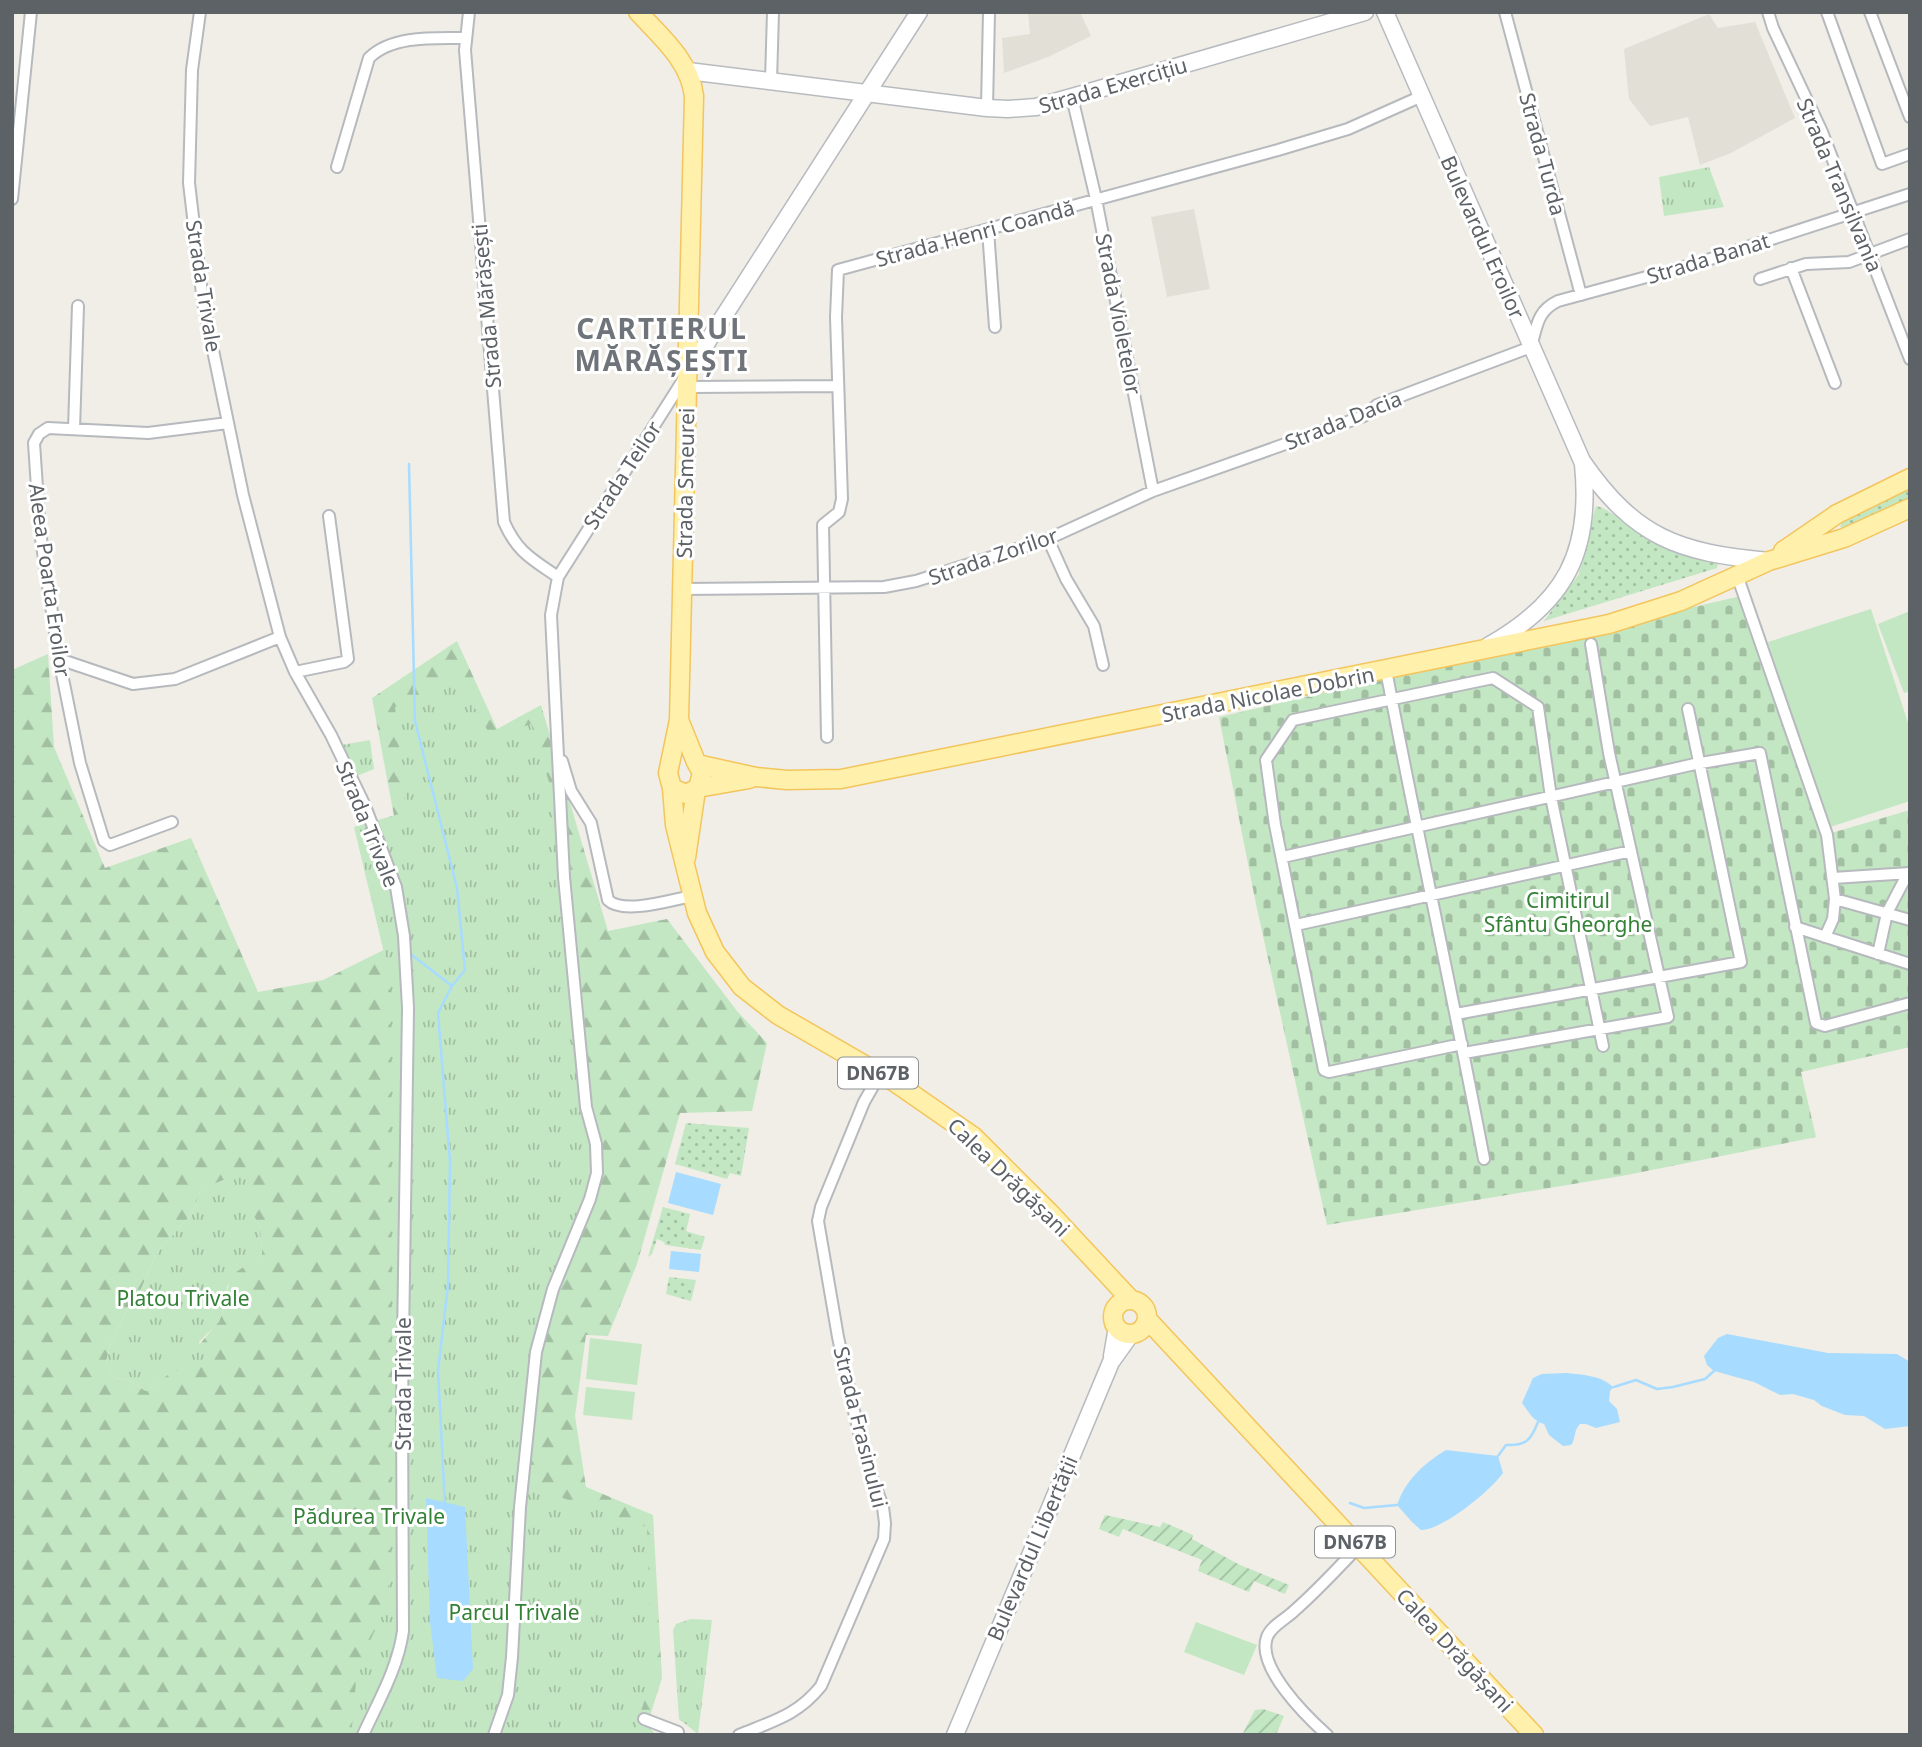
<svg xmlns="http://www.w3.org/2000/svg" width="1922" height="1747" viewBox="0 0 1922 1747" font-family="'Noto Sans',sans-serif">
  <defs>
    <pattern id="grass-dots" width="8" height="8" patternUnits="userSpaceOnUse" patternTransform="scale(1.75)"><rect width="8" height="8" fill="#c3e7c3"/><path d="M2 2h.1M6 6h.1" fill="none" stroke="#a2bfa2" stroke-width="1.8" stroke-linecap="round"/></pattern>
    <pattern id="forest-firs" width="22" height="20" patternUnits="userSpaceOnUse" patternTransform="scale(1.75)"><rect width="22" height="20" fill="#c3e7c3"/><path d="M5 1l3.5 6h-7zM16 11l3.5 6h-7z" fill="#a2bfa2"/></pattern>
    <pattern id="cemetery-stones" width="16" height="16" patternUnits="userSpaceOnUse" patternTransform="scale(1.75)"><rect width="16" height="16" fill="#c3e7c3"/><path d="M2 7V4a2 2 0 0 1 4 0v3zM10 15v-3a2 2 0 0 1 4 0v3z" fill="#a2bfa2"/></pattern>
    <pattern id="park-tufts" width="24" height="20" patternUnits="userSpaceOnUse" patternTransform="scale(1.75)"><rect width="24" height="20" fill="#c3e7c3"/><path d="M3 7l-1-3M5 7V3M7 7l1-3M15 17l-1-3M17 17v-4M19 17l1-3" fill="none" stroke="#a2bfa2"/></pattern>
    <pattern id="garden-furrows" width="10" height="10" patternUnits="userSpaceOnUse" patternTransform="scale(1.75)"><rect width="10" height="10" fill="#c3e7c3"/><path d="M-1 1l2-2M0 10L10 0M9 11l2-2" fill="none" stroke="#a2bfa2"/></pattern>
  </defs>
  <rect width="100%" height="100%" fill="#f0eee6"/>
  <path fill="#e2dfd7" d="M1028 12H1080L1091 36 1048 57 1004 73 1002 38 1030 34Z
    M1709 14 1718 28 1755 22 1795 118 1731 153 1700 165 1688 117 1650 126 1629 99 1624 49Z
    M1194 209 1210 289 1167 297 1151 217Z"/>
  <path fill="url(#grass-dots)" d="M1910 489V498L1845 529 1840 527 1843 521Z
    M1596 506 1603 508 1679 554 1718 563 1717 568 1544 621 1579 574Z
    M686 1123 749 1128 741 1176 730 1173 727 1179 675 1164Z
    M663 1207 690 1214 686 1231 705 1237 701 1250 665 1245 664 1242 657 1239 652 1254 648 1257Z
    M669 1277 696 1280 691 1301 666 1294Z"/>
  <path fill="url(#forest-firs)" fill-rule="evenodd" d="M457 641 497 729 541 705 608 931 667 919 737 1011 767 1043 752 1111 680 1113 637 1264 608 1336 586 1335 575 1416 586 1487 653 1515 662 1678 647 1725 656 1735H12V670L48 654 54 747 105 868 191 838 258 992 323 980 416 934 372 698ZM201 1189 247 1205 260 1227 262 1255C254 1260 241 1265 235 1273 223 1287 229 1308 217 1323 198 1349 172 1372 146 1391L126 1379 113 1378 106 1362 110 1346 129 1305 141 1289 157 1253 192 1214Z"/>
  <path fill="url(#cemetery-stones)" d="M1741 596 1828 834 1910 810V1047L1801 1072 1816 1137 1627 1175 1327 1225 1256 904 1219 717Z"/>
  <path fill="url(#park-tufts)" d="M1709 167 1724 207 1664 216 1659 177Z
    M458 679 492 738 531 724 565 834 590 1104 599 1152 539 1354 525 1485 647 1527 652 1678 636 1726 644 1735H348L352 1727 357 1669 389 1600 392 1379 390 978 354 827 406 812 395 707Z
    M370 740 374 769 357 776 342 745Z
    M252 1174 248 1205 260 1227 262 1255 236 1272 227 1287 226 1303 219 1322 199 1342 208 1366 173 1371 146 1391 126 1379 113 1378 106 1363 110 1346 129 1305 141 1289 157 1253 192 1214 201 1189 233 1176Z
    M691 1619 712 1620 698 1734 679 1719 673 1630 676 1624Z"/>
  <path fill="url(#garden-furrows)" d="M1105 1515 1160 1527 1163 1522 1193 1535 1192 1539 1240 1565 1289 1585 1285 1594 1254 1581 1249 1592 1198 1571 1202 1560 1123 1529 1119 1537 1099 1529Z
    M1263 1709 1284 1716 1276 1735H1242L1255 1710Z"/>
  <path fill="#c3e7c3" d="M1871 609 1910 729V801L1827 828 1768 642Z
    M1910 611V691L1904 693 1878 624Z
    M590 1338 642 1344 637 1385 586 1379Z
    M586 1387 635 1392 632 1420 583 1415Z
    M1196 1622 1257 1645 1244 1675 1184 1652Z"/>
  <path fill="#a7dbff" d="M676 1172 721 1184 713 1215 668 1203Z
    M671 1251 701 1254 699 1272 669 1269Z
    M1727 1334 1828 1353 1897 1354 1910 1362V1426L1885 1429 1864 1416 1845 1415 1822 1406 1814 1400 1793 1394 1780 1395 1754 1382 1714 1371 1707 1365 1704 1356 1718 1338Z
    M1567 1373C1583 1375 1599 1375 1612 1386L1614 1387 1610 1391 1609 1401 1617 1409 1620 1422 1596 1428 1586 1424H1580C1573 1431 1576 1439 1571 1445L1563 1446 1549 1435 1544 1424C1533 1421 1528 1411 1522 1403L1533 1378 1542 1374Z
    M1446 1450 1498 1456 1503 1473C1490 1491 1443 1530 1421 1530L1412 1522 1397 1505C1406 1480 1423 1464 1446 1450Z
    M426 1498 465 1507 473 1669 463 1681 437 1678 430 1622Z"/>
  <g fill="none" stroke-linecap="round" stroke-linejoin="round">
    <path stroke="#a7dbff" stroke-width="2.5" d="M409 464 415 721 457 888 465 970 452 986 438 1013 450 1162 448 1285 438 1371 445 1505
      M408 952 452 986
      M1614 1387 1636 1380 1657 1389 1673 1387 1705 1379 1714 1371
      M1498 1456 1506 1445C1526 1446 1531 1440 1538 1422
      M1350 1503 1364 1508 1397 1505"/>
    <g stroke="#b6b9bd" stroke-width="14">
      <path id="street" d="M200 12 192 70 189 183 203 302 243 495 280 637 295 672 331 735 365 806 396 887 404 936 408 1008 402 1406 403 1631C398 1668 378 1702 363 1735
        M469 12 465 50 504 522C517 552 532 559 558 577
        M1505 12 1581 295
        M1768 12 1773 28 1822 132 1910 359
        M1827 12 1882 164 1910 154
        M1870 12 1910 117
        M771 81 773 12
        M1072 97 1096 199 1153 491
        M987 108 989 12
        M337 167 369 58C392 35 435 38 466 38
        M12 199 31 12
        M988 230 995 327
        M1791 268 1835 383
        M1760 279 1806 264 1849 262 1910 239
        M688 387 838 386
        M74 429 78 306
        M1048 539 1066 579 1094 626 1103 665
        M1737 575 1827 835 1835 899 1833 919 1825 937
        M683 589 884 587 916 581 1048 539 1153 491 1364 416 1377 405 1531 347C1537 326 1537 311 1558 301L1698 263 1910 194
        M59 659 133 684 175 679 280 637
        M1386 670C1417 833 1453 996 1484 1159
        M295 672 344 662 348 659 329 516
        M827 737 823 525 839 512 842 499 836 317 838 270 1278 150 1348 129 1422 96
        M562 761 571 791 591 823 608 900C623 915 671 900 692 896
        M172 822 110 845 104 841 80 763 59 659 40 532 34 443 39 434 48 428 148 433 228 423
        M1283 857 1695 764 1760 753 1816 1023 1825 1026 1910 1003
        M1833 878 1910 873
        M1835 899 1910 920
        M1296 925 1631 851
        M1795 927 1910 964
        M1878 954 1887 913 1908 873
        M1456 1014 1741 962 1688 709
        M1462 1044 1329 1072 1324 1070 1275 825 1266 760 1293 720 1493 678 1538 707 1551 797 1603 1046
        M1464 1053 1668 1017 1609 753 1591 644
        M644 1719 678 1732
        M494 1735 508 1695 512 1657 520 1507 536 1352 553 1289 590 1199 597 1173 596 1144 586 1107 564 877 551 615 558 577 685 377
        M739 1735C773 1721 798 1715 821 1686L884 1539 885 1523 883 1507 866 1461 853 1407 838 1337 818 1221 821 1207 864 1102 880 1074
        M1327 1735C1306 1716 1256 1667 1267 1637 1271 1626 1286 1619 1294 1611 1317 1591 1338 1568 1359 1546"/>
    </g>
    <g stroke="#b7bbc0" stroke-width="19">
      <path id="secondary" d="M1385 12 1582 461C1635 538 1679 553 1769 561
        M688 71 987 108 1008 109 1036 107 1072 97 1365 12
        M688 372 919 12
        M1488 646C1565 603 1592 552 1583 464
        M1112 1356 1117 1327
        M955 1735 1111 1362 1131 1334"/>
    </g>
    <g stroke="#f3c55c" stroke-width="21">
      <path id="primary" d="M638 12C661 37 690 61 694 96L679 720 668 773 672 788 686 794 698 788 702 773 696 762 679 720
        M1783 551 1837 514 1910 478
        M697 764 756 777 787 780 841 779 1609 624 1681 601 1769 561 1844 538 1910 508
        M672 788 675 825 697 913 715 952 742 987 778 1015 896 1083 974 1137 1049 1212 1131 1300
        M698 788 749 779
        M686 858 696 790
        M1113 1317a17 17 0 1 1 34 0a17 17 0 1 1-34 0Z
        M1147 1319 1534 1735"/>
    </g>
    <use href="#street" stroke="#fff" stroke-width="10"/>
    <use href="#secondary" stroke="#fff" stroke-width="16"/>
    <use href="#primary" stroke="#fff0ac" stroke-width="18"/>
  </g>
  <g text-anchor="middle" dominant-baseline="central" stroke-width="6" stroke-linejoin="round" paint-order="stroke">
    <g fill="#fff" stroke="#8e9195" stroke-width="2">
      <rect x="838" y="1057.5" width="80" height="31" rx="5"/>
      <rect x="1315" y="1526.5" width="80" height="31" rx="5"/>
    </g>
    <g font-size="19" font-weight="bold" fill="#5d6267">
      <text x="878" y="1073">DN67B</text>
      <text x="1355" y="1542">DN67B</text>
    </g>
    <g font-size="21" fill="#5d6267" stroke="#fff">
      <text transform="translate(1113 85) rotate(-16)">Strada Exercițiu</text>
      <text transform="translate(1543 154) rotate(75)">Strada Turda</text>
      <text transform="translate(1840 185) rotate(67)">Strada Transilvania</text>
      <text transform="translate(975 233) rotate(-15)">Strada Henri Coandă</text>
      <text transform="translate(1483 237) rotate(66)">Bulevardul Eroilor</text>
      <text transform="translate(1708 258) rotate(-17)">Strada Banat</text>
      <text transform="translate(204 286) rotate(81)">Strada Trivale</text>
      <text transform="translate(486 306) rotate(-95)">Strada Mărășești</text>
      <text transform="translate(1119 314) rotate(79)">Strada Violetelor</text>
      <text transform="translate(1343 420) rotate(-22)">Strada Dacia</text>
      <text transform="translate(622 475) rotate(-57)">Strada Teilor</text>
      <text transform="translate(685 483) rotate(-89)">Strada Smeurei</text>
      <text transform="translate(993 556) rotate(-19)">Strada Zorilor</text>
      <text transform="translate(50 580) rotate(82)">Aleea Poarta Eroilor</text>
      <text transform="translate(1268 694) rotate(-11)">Strada Nicolae Dobrin</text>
      <text transform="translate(368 824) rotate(68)">Strada Trivale</text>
      <text transform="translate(1009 1177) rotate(44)">Calea Drăgășani</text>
      <text transform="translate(403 1384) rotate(-90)">Strada Trivale</text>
      <text transform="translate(861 1427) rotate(76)">Strada Frasinului</text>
      <text transform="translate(1032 1548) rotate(-67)">Bulevardul Libertății</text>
      <text transform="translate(1455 1650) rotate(47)">Calea Drăgășani</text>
    </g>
    <g font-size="21" fill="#328135" stroke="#fff">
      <text x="1568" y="900">Cimitirul<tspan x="1568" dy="24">Sfântu Gheorghe</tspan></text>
      <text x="183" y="1298">Platou Trivale</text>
      <text x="369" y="1516">Pădurea Trivale</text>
      <text x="514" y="1612">Parcul Trivale</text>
    </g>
    <g font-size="28" font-weight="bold" letter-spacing="2" fill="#6e7479" stroke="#fff">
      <text x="662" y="328">CARTIERUL<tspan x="662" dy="32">MĂRĂȘEȘTI</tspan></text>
    </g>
  </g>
  <rect width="1922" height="1747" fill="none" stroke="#5d6267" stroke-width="28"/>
</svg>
